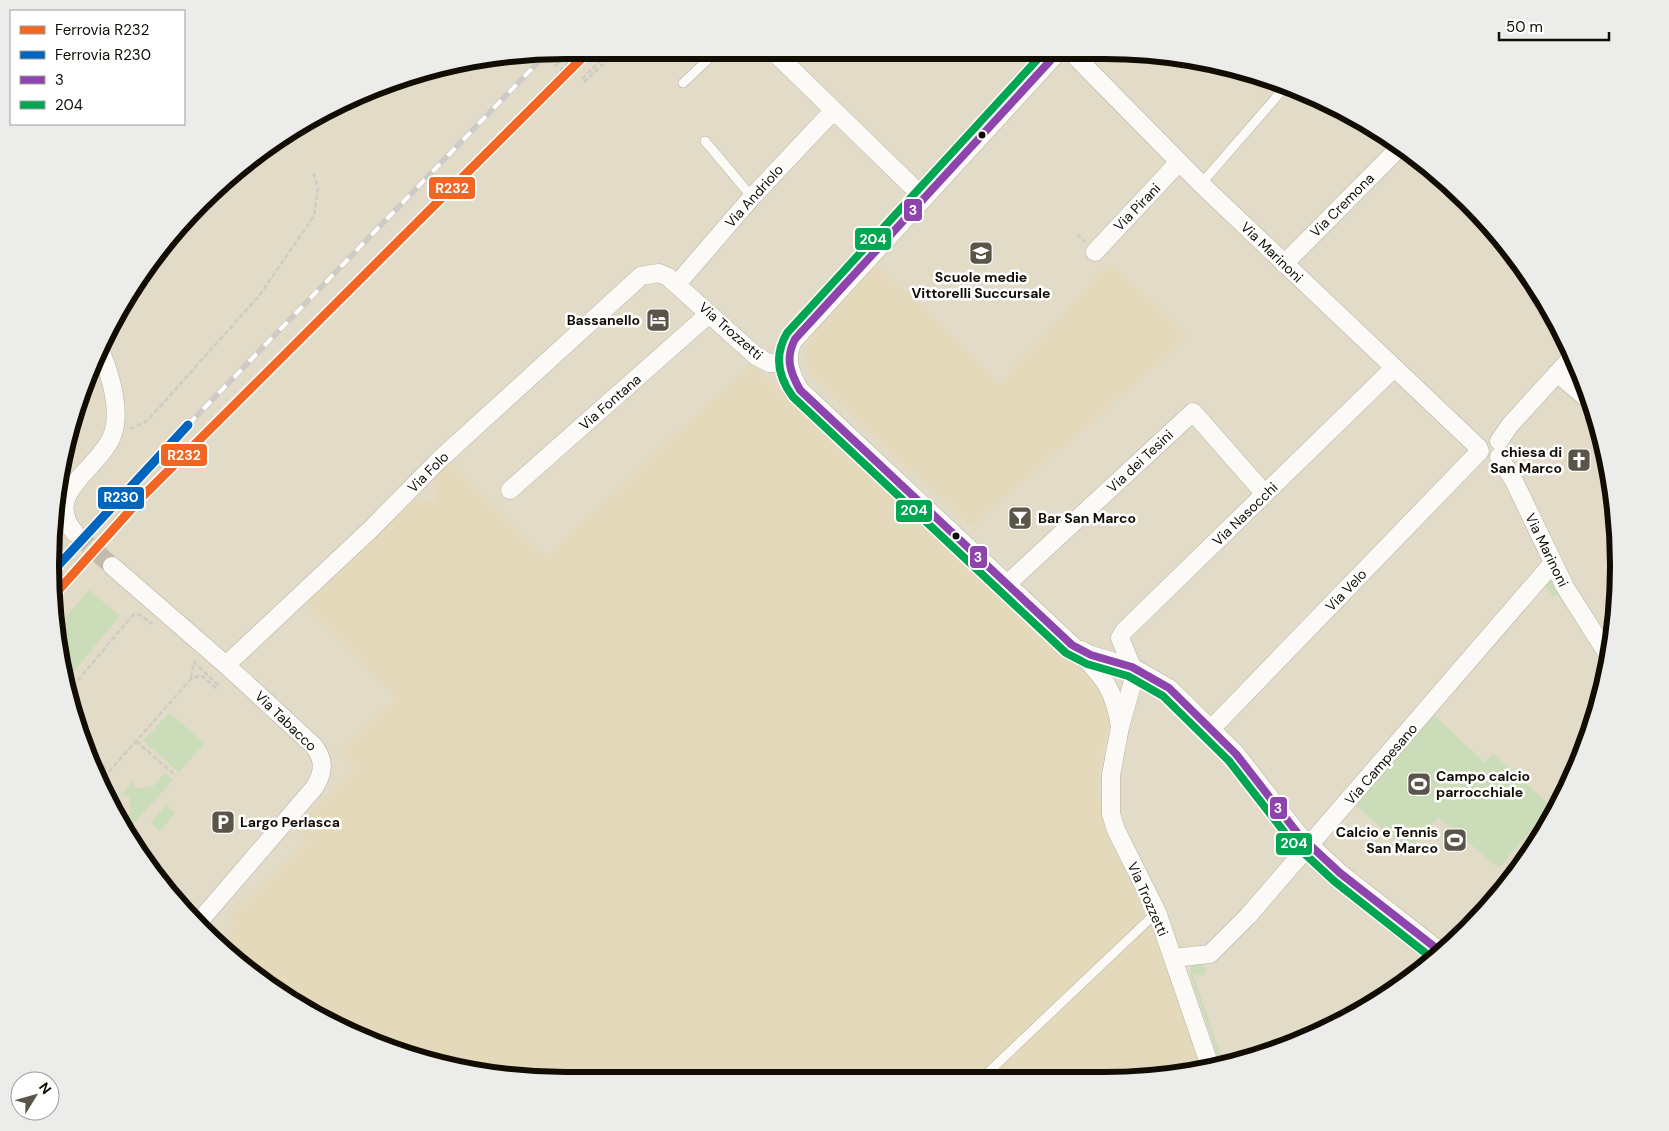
<svg xmlns="http://www.w3.org/2000/svg" width="1669" height="1131" viewBox="0 0 1669 1131" font-family="'DM Sans',sans-serif">
  <rect width="100%" height="100%" fill="#e2dbc8"/>
  <path fill="#e4d9ba" d="M1110 263 1189 337 971 527 813 377 807 367 805 351 815 332 877 264 1000 383Z
    M751 364 1083 669 1103 692 1110 716 1101 761 1099 790 1105 830 1130 881 1165 962 1202 1071 1103 1081H566L465 1071 337 1028 252 975 217 944 234 927 227 919 307 842 295 828 356 769 339 751 396 699 304 602 416 499 436 502 434 479 450 463 546 556Z"/>
  <path fill="#cbdcb8" d="M1550 579 1565 601 1563 603 1557 594 1553 597 1544 583Z
    M89 590 120 616 68 678C55 667 58 643 57 627Z
    M169 713 205 743 179 772 143 741Z
    M1435 716 1485 763 1493 754 1551 806 1499 868 1438 817 1409 851 1355 805 1428 717Z
    M165 773 173 780 126 832 120 825 131 812 129 795H121L134 780 135 788 152 787Z
    M166 805 175 813 160 831 151 823Z
    M1197 963 1202 965 1205 969 1204 975 1193 974 1224 1065 1221 1066 1190 974 1191 967Z"/>
  <g fill="none" stroke-linecap="round" stroke-linejoin="round">
    <path stroke="#c3bcaa" stroke-width="18" stroke-dasharray="18 9" stroke-linecap="butt" d="M75 533 112 566"/>
    <g stroke="#b7b1a3" stroke-width="10">
      <path id="lane" d="M683 83 715 53
        M705 141 752 197
        M1201 184 1285 87
        M1598 640 1613 626
        M979 1081 1157 912"/>
    </g>
    <g stroke="#b7b1a3" stroke-width="19">
      <path id="street" d="M1060 50 795 339C783 354 791 376 800 390L1072 645C1100 674 1114 685 1120 727
        M1069 50 1201 184 1479 448
        M774 52 924 198
        M1095 252 1179 162
        M1284 264 1401 146
        M678 283 752 197 834 110
        M1557 373 1590 401
        M1499 441 1510 425 1573 356
        M1499 457 1514 481 1565 587 1610 658
        M510 490 709 314
        M75 533C41 494 99 469 112 436 122 412 110 373 100 350
        M112 566 226 665 313 745C325 759 324 773 314 788L197 924
        M1006 585 1193 412 1265 494
        M1081 650 1091 655 1132 667 1169 688 1236 754 1299 835 1340 873 1441 952
        M226 665 371 529 439 460 641 276 659 273 668 277 756 356 769 363H789
        M1212 728 1480 451
        M1173 958 1210 954 1248 916 1552 564
        M1211 1069 1157 912 1116 830 1111 814V775L1120 727 1134 678 1132 667 1120 638 1124 631 1394 368"/>
    </g>
    <path stroke="#cecbc5" stroke-width="2.5" stroke-dasharray="5 2.5" stroke-linecap="butt" d="M555 66 567 54
      M560 71 576 54
      M582 79 607 54
      M584 82 614 54
      M1077 234 1085 242
      M130 429 147 421 259 296 314 216 318 188 313 172
      M191 678 194 662
      M68 692 133 615 139 614 152 624
      M136 741 176 776
      M86 751 109 771
      M99 783 191 679 201 675 216 688 218 685 194 662 197 659"/>
    <use href="#lane" stroke="#fbfaf7" stroke-width="9"/>
    <use href="#street" stroke="#fbfaf7" stroke-width="18"/>
    <g stroke="#cdcbc5" stroke-width="5.5">
      <path id="rail" d="M188 425 546 54"/>
    </g>
    <use href="#rail" stroke="#fff" stroke-width="4" stroke-dasharray="11" stroke-linecap="butt"/>
    <g stroke="#fff" stroke-width="11">
      <path id="bus-1" d="M1060 50 795 339C785 358 790 372 800 390L1072 645 1091 655 1132 667 1169 688 1236 754 1299 835 1340 873 1441 952"/>
    </g>
    <g stroke="#fff" stroke-width="11">
      <path id="bus-2" d="M1046 50 787 333C774 355 778 377 793 397L1066 653 1087 664 1128 676 1163 696 1229 761 1292 842 1334 881 1433 959"/>
    </g>
    <use href="#bus-1" stroke="#8e44ad" stroke-width="8"/>
    <use href="#bus-2" stroke="#00a651" stroke-width="8"/>
    <g stroke="#fff" stroke-width="12">
      <path id="rail-1" d="M55 594 144 495 586 54"/>
    </g>
    <g stroke="#fff" stroke-width="12">
      <path id="rail-2" d="M54 570 188 425"/>
    </g>
    <use href="#rail-1" stroke="#f26522" stroke-width="9"/>
    <use href="#rail-2" stroke="#0065bd" stroke-width="9"/>
  </g>
  <defs>
    <g id="school-square" transform="scale(1.25)"><rect x="-9" y="-9" width="18" height="18" rx="4" fill="#5a5548" stroke="#fff"/><path d="M0-5L7-2L0 1L-7-2ZM-4 1L0 2.5L4 1V4Q0 6-4 4Z" fill="#fff"/></g>
    <g id="hotel-square" transform="scale(1.25)"><rect x="-9" y="-9" width="18" height="18" rx="4" fill="#5a5548" stroke="#fff"/><path d="M-6-4.5h1.5V1H6V5H4.5V3h-9V5H-6ZM-4 0a1.8 1.8 0 1 1 3.6 0ZM.5 0V-2.5h3Q6-2.5 6 0Z" fill="#fff"/></g>
    <g id="church-square" transform="scale(1.25)"><rect x="-9" y="-9" width="18" height="18" rx="4" fill="#5a5548" stroke="#fff"/><path d="M-1.2-6h2.4v3.5h3.3v2.4h-3.3V6h-2.4V-.1h-3.3v-2.4h3.3Z" fill="#fff"/></g>
    <g id="bar-square" transform="scale(1.25)"><rect x="-9" y="-9" width="18" height="18" rx="4" fill="#5a5548" stroke="#fff"/><path d="M-6-5H6L.8 .8V4.5H3.5V6h-7V4.5H-.8V.8Z" fill="#fff"/></g>
    <g id="stadium-square" transform="scale(1.25)"><rect x="-9" y="-9" width="18" height="18" rx="4" fill="#5a5548" stroke="#fff"/><path d="M0-5a6.5 5 0 1 0 0 10a6.5 5 0 1 0 0-10ZM-3.5-1.8h7v3.6h-7Z" fill="#fff"/></g>
    <g id="parking-square" transform="scale(1.25)"><rect x="-9" y="-9" width="18" height="18" rx="4" fill="#5a5548" stroke="#fff"/><path d="M-3.5-5.5H1a3.5 3.5 0 0 1 0 7H-1V5.5H-3.5ZM-1-3.4V-.6H.8a1.4 1.4 0 0 0 0-2.8Z" fill="#fff"/></g>
  </defs>
  <g fill-rule="evenodd">
    <use href="#school-square" x="981" y="253"/>
    <use href="#hotel-square" x="658" y="320"/>
    <use href="#church-square" x="1579" y="460"/>
    <use href="#bar-square" x="1020" y="518"/>
    <use href="#stadium-square" x="1419" y="784"/>
    <use href="#parking-square" x="223" y="822"/>
    <use href="#stadium-square" x="1455" y="840"/>
  </g>
  <g fill="#110d03" stroke="#fff" stroke-width="2">
    <circle cx="982" cy="135" r="4.5"/>
    <circle cx="956" cy="536" r="4.5"/>
  </g>
  <g text-anchor="middle" dominant-baseline="central" stroke-width="5" stroke-linejoin="round" paint-order="stroke">
    <g font-size="14" fill="#110d03" stroke="#fff">
      <text transform="translate(754 196) rotate(-48)">Via Andriolo</text>
      <text transform="translate(1342 205) rotate(-45)">Via Cremona</text>
      <text transform="translate(1137 207) rotate(-46)">Via Pirani</text>
      <text transform="translate(1272 252) rotate(44)">Via Marinoni</text>
      <text transform="translate(731 331) rotate(41)">Via Trozzetti</text>
      <text transform="translate(610 402) rotate(-41)">Via Fontana</text>
      <text transform="translate(1140 461) rotate(-43)">Via dei Tesini</text>
      <text transform="translate(428 472) rotate(-45)">Via Folo</text>
      <text transform="translate(1245 514) rotate(-44)">Via Nasocchi</text>
      <text transform="translate(1547 550) rotate(64)">Via Marinoni</text>
      <text transform="translate(1346 590) rotate(-46)">Via Velo</text>
      <text transform="translate(286 721) rotate(44)">Via Tabacco</text>
      <text transform="translate(1381 764) rotate(-49)">Via Campesano</text>
      <text transform="translate(1148 899) rotate(66)">Via Trozzetti</text>
    </g>
    <g font-size="14" font-weight="bold" fill="#110d03" stroke="#fff" text-anchor="end">
      <text x="981" y="277" text-anchor="middle">Scuole medie<tspan x="981" dy="16">Vittorelli Succursale</tspan></text>
      <text x="640" y="320">Bassanello</text>
      <text x="1562" y="452">chiesa di<tspan x="1562" dy="16">San Marco</tspan></text>
      <text x="1038" y="518" text-anchor="start">Bar San Marco</text>
      <text x="1436" y="776" text-anchor="start">Campo calcio<tspan x="1436" dy="16">parrocchiale</tspan></text>
      <text x="240" y="822" text-anchor="start">Largo Perlasca</text>
      <text x="1438" y="832">Calcio e Tennis<tspan x="1438" dy="16">San Marco</tspan></text>
    </g>
  </g>
  <path d="M0 0H1669V1131H0ZM565 59H1104A506 506 0 0 1 1610 565V566A506 506 0 0 1 1104 1072H565A506 506 0 0 1 59 566V565A506 506 0 0 1 565 59Z" fill="#ececeb" fill-rule="evenodd"/>
  <path fill="none" stroke="#110d03" stroke-width="6" d="M565 59H1104A506 506 0 0 1 1610 565V566A506 506 0 0 1 1104 1072H565A506 506 0 0 1 59 566V565A506 506 0 0 1 565 59Z"/>
  <g stroke="#fff" stroke-width="2">
    <rect x="428" y="176" width="48" height="24" rx="5" fill="#f26522"/>
    <rect x="903" y="198" width="20" height="24" rx="5" fill="#8e44ad"/>
    <rect x="854" y="227" width="38" height="24" rx="5" fill="#00a651"/>
    <rect x="160" y="443" width="48" height="24" rx="5" fill="#f26522"/>
    <rect x="97" y="486" width="48" height="24" rx="5" fill="#0065bd"/>
    <rect x="895" y="499" width="38" height="24" rx="5" fill="#00a651"/>
    <rect x="969" y="545" width="19" height="24" rx="5" fill="#8e44ad"/>
    <rect x="1269" y="796" width="19" height="24" rx="5" fill="#8e44ad"/>
    <rect x="1275" y="832" width="38" height="24" rx="5" fill="#00a651"/>
  </g>
  <g font-size="14" text-anchor="middle" font-weight="bold" fill="#fff">
    <text x="452" y="193">R232</text>
    <text x="913" y="215">3</text>
    <text x="873" y="244">204</text>
    <text x="184" y="460">R232</text>
    <text x="121" y="502">R230</text>
    <text x="914" y="515">204</text>
    <text x="978" y="562">3</text>
    <text x="1278" y="813">3</text>
    <text x="1294" y="848">204</text>
  </g>
  <rect x="10" y="10" width="175" height="115" fill="#ffffff" stroke="#a09e9a"/>
  <rect x="20" y="26" width="25" height="8" fill="#f26522" stroke="#a09e9a"/>
  <text x="55" y="35" font-size="15" fill="#110d03">Ferrovia R232</text>
  <rect x="20" y="51" width="25" height="8" fill="#0065bd" stroke="#a09e9a"/>
  <text x="55" y="60" font-size="15" fill="#110d03">Ferrovia R230</text>
  <rect x="20" y="76" width="25" height="8" fill="#8e44ad" stroke="#a09e9a"/>
  <text x="55" y="85" font-size="15" fill="#110d03">3</text>
  <rect x="20" y="101" width="25" height="8" fill="#00a651" stroke="#a09e9a"/>
  <text x="55" y="110" font-size="15" fill="#110d03">204</text>
  <g transform="translate(35 1096) rotate(53)"><circle r="24" fill="#ffffff" stroke="#a09e9a"/>
  <path d="M0-4L9 19L0 12L-9 19Z" fill="#5a5548"/>
  <text y="-8" font-size="14" font-weight="bold" text-anchor="middle" fill="#110d03">N</text>
  </g>
  <path d="M1499 32v8h110v-8" fill="none" stroke="#110d03" stroke-width="2.5"/>
  <text x="1506" y="32" font-size="15" fill="#110d03" stroke="#ffffff" stroke-width="4" paint-order="stroke">50 m</text>
</svg>
